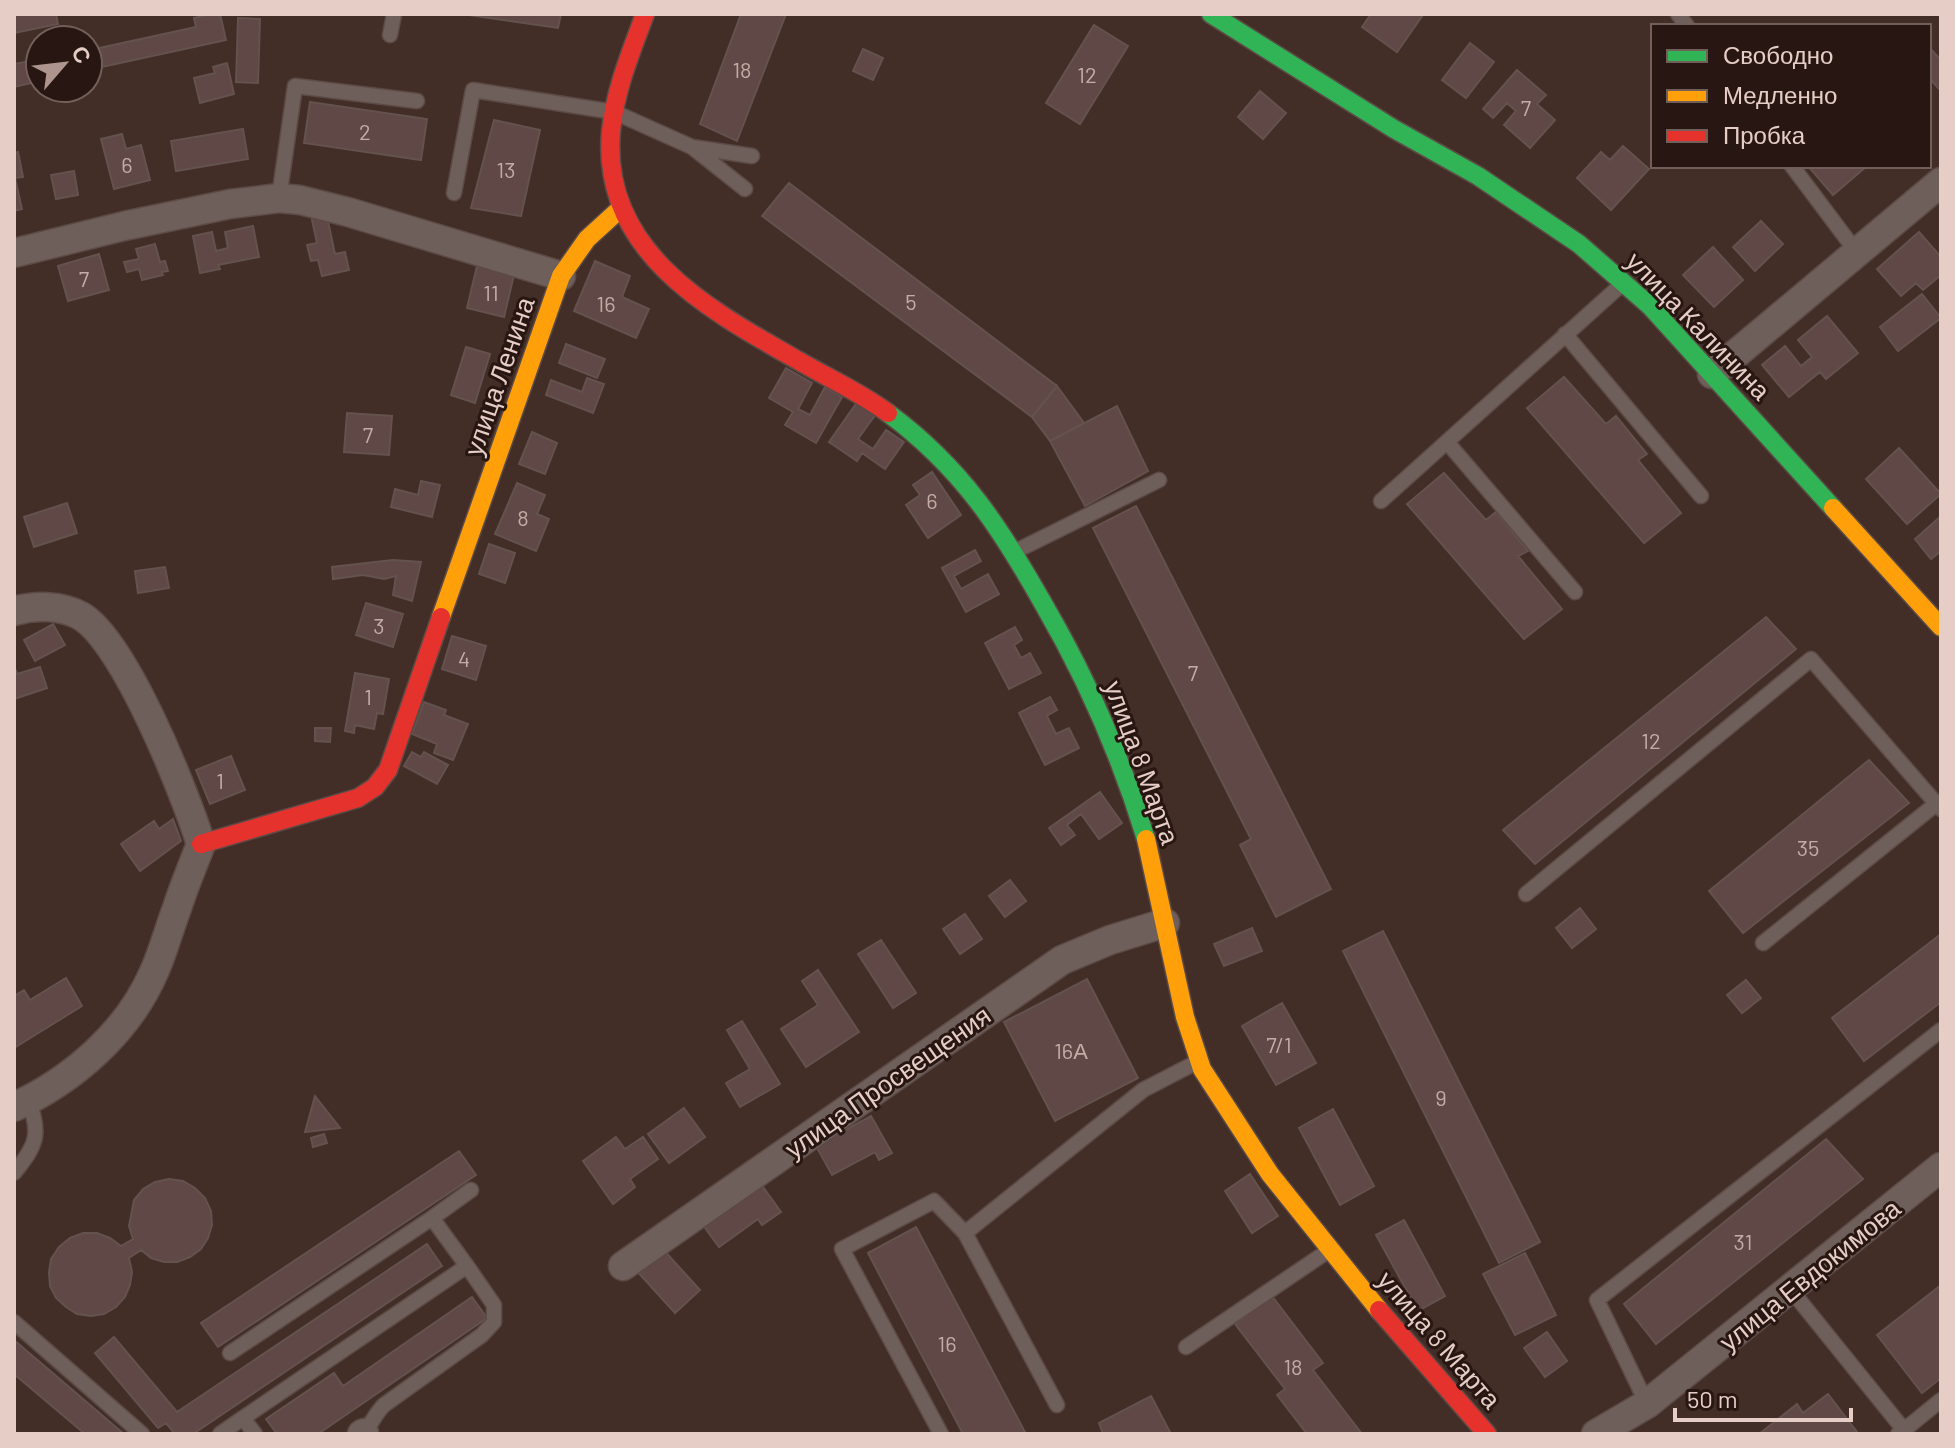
<svg xmlns="http://www.w3.org/2000/svg" width="1955" height="1448" viewBox="0 0 1955 1448" font-family="Barlow,sans-serif">
  <rect width="100%" height="100%" fill="#422e27"/>
  <path fill="#5f4846" stroke="#64524f" stroke-width="2" d="M14 14H56L58 24 14 33Z
    M211 14H220L226 40 88 70V43L90 50 196 27 194 18Z
    M462 14H561L558 28Z
    M741 14H786L737 141 700 124Z
    M1371 14H1421L1423 15 1397 52 1362 27Z
    M238 18 260 19 258 83 236 82Z
    M1094 25 1128 46 1080 124 1046 103Z
    M1470 43 1494 62 1466 98 1442 80Z
    M1929 47 1939 58 1941 56V91L1929 78Z
    M863 49 883 58 873 80 853 71Z
    M40 59V81L14 87V64Z
    M227 63 234 94 200 103 194 78 215 73 213 67Z
    M1517 70 1546 95 1537 104 1555 120 1530 148 1504 125 1516 111 1507 103 1493 118 1483 109Z
    M1260 91 1286 113 1263 139 1238 117Z
    M310 102 427 119 421 160 304 143Z
    M494 120 540 130 521 216 471 208Z
    M243 129 248 159 176 171 171 141Z
    M122 134 126 149 141 145 150 180 114 189 101 139Z
    M1623 146 1649 169 1611 210 1577 178 1601 152 1610 160Z
    M18 152 23 177 15 178 22 209 14 211V153Z
    M1808 166H1867L1833 195Z
    M74 171 78 195 56 199 51 175Z
    M789 183 1057 386 1032 417 762 216Z
    M326 212 335 254 345 252 349 270 322 276 318 260 311 261 307 245 317 243 311 215Z
    M1761 221 1783 244 1755 271 1733 247Z
    M253 226 259 257 218 265 220 269 200 273 193 236 212 232 216 251 228 248 225 232Z
    M1919 232 1941 257V275L1923 290 1916 283 1901 296 1877 269Z
    M155 244 160 262 165 261 168 271 162 272 163 275 142 280 139 269 127 272 124 262 139 259 136 249Z
    M1713 247 1743 280 1714 307 1683 275Z
    M99 254 109 290 68 301 58 266Z
    M595 261 630 276 622 297 649 309 636 338 574 311Z
    M477 266 514 275 504 317 467 308Z
    M1922 294 1941 318 1898 351 1880 327Z
    M1827 316 1858 353 1826 379 1820 372 1789 397 1762 365 1785 346 1801 366 1812 357 1798 340Z
    M566 344 605 359 597 378 559 363Z
    M466 347 490 354 475 403 451 395Z
    M786 368 812 383 798 409 810 415 825 387 842 397 816 443 785 425 793 412 769 398Z
    M1564 377 1606 424 1616 416 1647 454 1638 460 1681 513 1644 543 1527 408Z
    M587 378 604 384 593 413 546 395 551 380 582 392Z
    M1057 386 1084 423 1050 441 1032 417Z
    M858 401 876 414 858 439 873 449 886 430 904 442 885 469 862 453 857 461 829 442Z
    M1117 406 1148 471 1085 506 1050 441Z
    M347 413 392 416 389 455 344 452Z
    M532 432 557 443 545 474 519 464Z
    M1899 448 1941 494 1907 524 1866 479Z
    M932 472 961 515 928 538 906 505 920 495 913 485Z
    M1444 473 1486 520 1496 512 1528 551 1518 556 1562 609 1524 639 1407 504Z
    M421 481 440 485 432 517 391 507 395 489 418 495Z
    M517 483 545 495 537 514 549 519 536 551 495 534Z
    M67 503 77 533 34 547 24 517Z
    M1136 506 1331 889 1276 917 1240 845 1251 839 1093 528Z
    M1941 516V551L1931 559 1915 539Z
    M489 544 515 553 505 583 479 574Z
    M975 550 981 561 954 576 961 589 988 574 999 594 966 612 942 568Z
    M393 560 421 562 412 601 393 595 396 576 384 579 363 575 333 579 332 567Z
    M165 567 169 588 138 593 135 571Z
    M366 603 403 614 393 647 356 635Z
    M1766 617 1796 649 1535 864 1503 830Z
    M53 624 65 645 35 661 24 640Z
    M1015 627 1022 640 1014 645 1021 658 1030 653 1041 673 1009 689 985 643Z
    M452 636 486 646 476 680 442 669Z
    M14 665 17 674 40 667 47 688 14 699Z
    M355 673 389 679 383 714 377 713 374 729 355 725 354 733 345 731Z
    M1050 697 1057 710 1047 716 1056 734 1069 728 1079 748 1045 765 1019 713Z
    M424 702 446 710 444 715 468 724 453 760 434 753 437 744 412 734Z
    M315 728H331L330 742 315 741Z
    M412 752 421 757 424 752 448 765 437 784 404 766Z
    M231 756 245 790 210 804 196 770Z
    M1869 760 1909 803 1743 933 1709 891Z
    M1100 792 1122 823 1099 839 1081 814 1067 825 1075 835 1061 845 1049 828Z
    M173 819 181 841 140 871 121 844 154 821 159 829Z
    M1010 880 1026 901 1005 917 989 896Z
    M1580 908 1596 929 1572 948 1556 928Z
    M965 914 982 939 960 954 943 929Z
    M1252 928 1262 951 1224 966 1214 944Z
    M1383 931 1540 1242 1499 1263 1343 951Z
    M1941 934V1002L1864 1061 1832 1018Z
    M881 940 916 993 893 1008 858 954Z
    M818 970 859 1032 806 1067 781 1029 818 1005 802 981Z
    M66 978 82 1006 14 1048V996L24 990 30 1000Z
    M1087 979 1138 1078 1055 1121 1004 1022Z
    M1746 980 1761 998 1742 1013 1727 995Z
    M1282 1003 1316 1063 1276 1085 1242 1026Z
    M742 1021 780 1084 740 1107 726 1083 750 1069 727 1030Z
    M315 1096 340 1128 305 1132Z
    M684 1108 705 1137 669 1163 648 1134Z
    M1333 1109 1374 1186 1340 1205 1299 1128Z
    M871 1116 892 1153 879 1160 875 1152 832 1175 816 1146Z
    M324 1134 327 1143 313 1147 311 1138Z
    M616 1137 625 1149 643 1137 658 1159 630 1179 635 1187 613 1204 583 1161Z
    M1826 1139 1863 1179 1656 1344 1624 1304Z
    M459 1151 476 1175 218 1347 201 1323Z
    M1250 1174 1278 1216 1252 1233 1225 1191Z
    M169 1179 183 1181 195 1188 205 1198 211 1211 212 1225 208 1238 201 1249 190 1257 177 1262H164L151 1258 141 1250 129 1258 132 1272 130 1285 125 1297 116 1307 104 1314 91 1316 77 1314 66 1307 56 1298 50 1286 49 1272 51 1259 59 1247 70 1238 83 1233H97L110 1238 121 1246 133 1239 129 1226 134 1200 143 1189 155 1182Z
    M758 1180 781 1212 762 1225 758 1219 719 1247 700 1221Z
    M1404 1220 1445 1296 1418 1311 1376 1235Z
    M916 1227 1026 1434H963L868 1253Z
    M427 1244 442 1266 193 1434H175L166 1423 158 1428 95 1353 114 1337 177 1412Z
    M659 1245 700 1290 675 1313 634 1268Z
    M1525 1253 1556 1315 1515 1335 1483 1274Z
    M1941 1285V1378L1922 1393 1877 1335Z
    M1272 1296 1323 1363 1313 1370 1362 1434H1307L1277 1395 1285 1389 1235 1324Z
    M472 1297 487 1318 318 1434H277L266 1419 334 1373 343 1386Z
    M1547 1332 1567 1361 1545 1377 1524 1348Z
    M14 1340 124 1434H85L14 1374Z
    M1828 1394 1857 1432 1855 1434H1759L1797 1404 1803 1413Z
    M1151 1396 1171 1434H1103L1099 1423Z"/>
  <g fill="none" stroke-linecap="round" stroke-linejoin="round">
    <g stroke="#5c4a46" stroke-width="17">
      <path id="lane" d="M1678 14 1687 26
        M390 35 394 14
        M692 147 752 156
        M1792 166 1858 254
        M454 193 473 90 614 112 692 147 745 189
        M279 198 295 86 417 101
        M1565 334 1701 496
        M1447 442 1575 592
        M1381 501 1621 285
        M1020 549 1159 480
        M1526 894 1811 659 1941 809
        M1763 943 1936 804
        M14 1173C36 1146 42 1134 28 1100
        M432 1218 471 1190
        M1791 1290 1904 1430 1898 1434
        M14 1322 142 1434
        M1186 1347 1325 1253
        M230 1353 432 1218 467 1266 243 1418
        M1647 1404 1597 1300 1941 1030
        M1057 1405 965 1233 1143 1090 1195 1063
        M364 1433C372 1423 375 1414 384 1405L482 1335 494 1322V1305L467 1266
        M220 1434 243 1418 255 1434
        M941 1434 842 1249 934 1201 965 1233
        M1906 1434 1904 1430 1941 1400"/>
    </g>
    <g stroke="#5c4a46" stroke-width="31">
      <path id="street" d="M14 253 124 226 230 204 279 198 300 200 348 212 561 276
        M1712 374 1941 182
        M14 611C35 605 61 605 81 616 125 642 185 793 201 844 193 865 184 886 177 908 169 929 163 952 154 972 128 1032 73 1080 14 1107
        M623 1266 1062 960 1110 940 1165 923
        M362 1434 364 1433
        M1596 1434 1647 1404 1941 1167"/>
    </g>
    <g stroke="#5c4a46" stroke-width="21">
      <path id="fast" d="M1211 14 1394 129 1478 176 1579 244 1650 306 1833 508
        M888 413C961 467 1000 527 1044 605 1087 679 1121 757 1146 839"/>
    </g>
    <g stroke="#5c4a46" stroke-width="21">
      <path id="slow" d="M1833 508 1941 627
        M441 617 561 276 587 239 621 208
        M1146 839 1185 1017 1202 1069 1270 1174 1379 1310"/>
    </g>
    <g stroke="#5c4a46" stroke-width="21">
      <path id="jam" d="M645 14C631 52 615 90 611 131 600 251 709 310 799 361 828 378 860 392 888 413
        M201 844 358 798 375 787 388 770 441 617
        M1379 1310 1487 1434"/>
    </g>
    <use href="#lane" stroke="#6f5f5b" stroke-width="14"/>
    <use href="#street" stroke="#6f5f5b" stroke-width="28"/>
    <use href="#fast" stroke="#30b455" stroke-width="18"/>
    <use href="#slow" stroke="#ff9f0a" stroke-width="18"/>
    <use href="#jam" stroke="#e5322d" stroke-width="18"/>
  </g>
  <g text-anchor="middle" dominant-baseline="central" stroke-width="6" stroke-linejoin="round" paint-order="stroke">
    <g font-size="22" fill="#c4aca6">
      <text x="742" y="69">18</text>
      <text x="1087" y="74">12</text>
      <text x="1526" y="107">7</text>
      <text x="365" y="131">2</text>
      <text x="127" y="164">6</text>
      <text x="506" y="169">13</text>
      <text x="84" y="278">7</text>
      <text x="491" y="292">11</text>
      <text x="911" y="301">5</text>
      <text x="606" y="303">16</text>
      <text x="368" y="434">7</text>
      <text x="932" y="500">6</text>
      <text x="523" y="517">8</text>
      <text x="379" y="625">3</text>
      <text x="464" y="658">4</text>
      <text x="1193" y="672">7</text>
      <text x="368" y="696">1</text>
      <text x="1651" y="740">12</text>
      <text x="220" y="780">1</text>
      <text x="1808" y="847">35</text>
      <text x="1279" y="1044">7/1</text>
      <text x="1071" y="1050">16А</text>
      <text x="1441" y="1097">9</text>
      <text x="1743" y="1241">31</text>
      <text x="947" y="1343">16</text>
      <text x="1293" y="1366">18</text>
    </g>
    <g font-size="26" fill="#e6cdc6" stroke="#271611">
      <text transform="translate(1699 325) rotate(46)">улица Калинина</text>
      <text transform="translate(498 376) rotate(-71)">улица Ленина</text>
      <text transform="translate(1143 762) rotate(70)">улица 8 Марта</text>
      <text transform="translate(887 1081) rotate(-35)">улица Просвещения</text>
      <text transform="translate(1809 1274) rotate(-39)">улица Евдокимова</text>
      <text transform="translate(1440 1339) rotate(49)">улица 8 Марта</text>
    </g>
  </g>
  <rect width="1955" height="1448" fill="none" stroke="#e6cdc6" stroke-width="32"/>
  <rect x="1651" y="24" width="280" height="144" fill="#271611" stroke="#735f59" stroke-width="2"/>
  <rect x="1667" y="50" width="40" height="12" fill="#30b455" stroke="#735f59" stroke-width="2"/>
  <text x="1723" y="64" font-size="24" fill="#e6cdc6">Свободно</text>
  <rect x="1667" y="90" width="40" height="12" fill="#ff9f0a" stroke="#735f59" stroke-width="2"/>
  <text x="1723" y="104" font-size="24" fill="#e6cdc6">Медленно</text>
  <rect x="1667" y="130" width="40" height="12" fill="#e5322d" stroke="#735f59" stroke-width="2"/>
  <text x="1723" y="144" font-size="24" fill="#e6cdc6">Пробка</text>
  <g transform="translate(64 64) rotate(62)"><circle r="38" fill="#271611" stroke="#735f59" stroke-width="2"/>
  <path d="M0-6L14 30L0 20L-14 30Z" fill="#ad958e"/>
  <text y="-12" font-size="22" font-weight="bold" text-anchor="middle" fill="#e6cdc6">С</text>
  </g>
  <path d="M1675 1408v12h176v-12" fill="none" stroke="#e6cdc6" stroke-width="4"/>
  <text x="1687" y="1408" font-size="24" fill="#e6cdc6" stroke="#271611" stroke-width="6" paint-order="stroke">50 m</text>
</svg>
